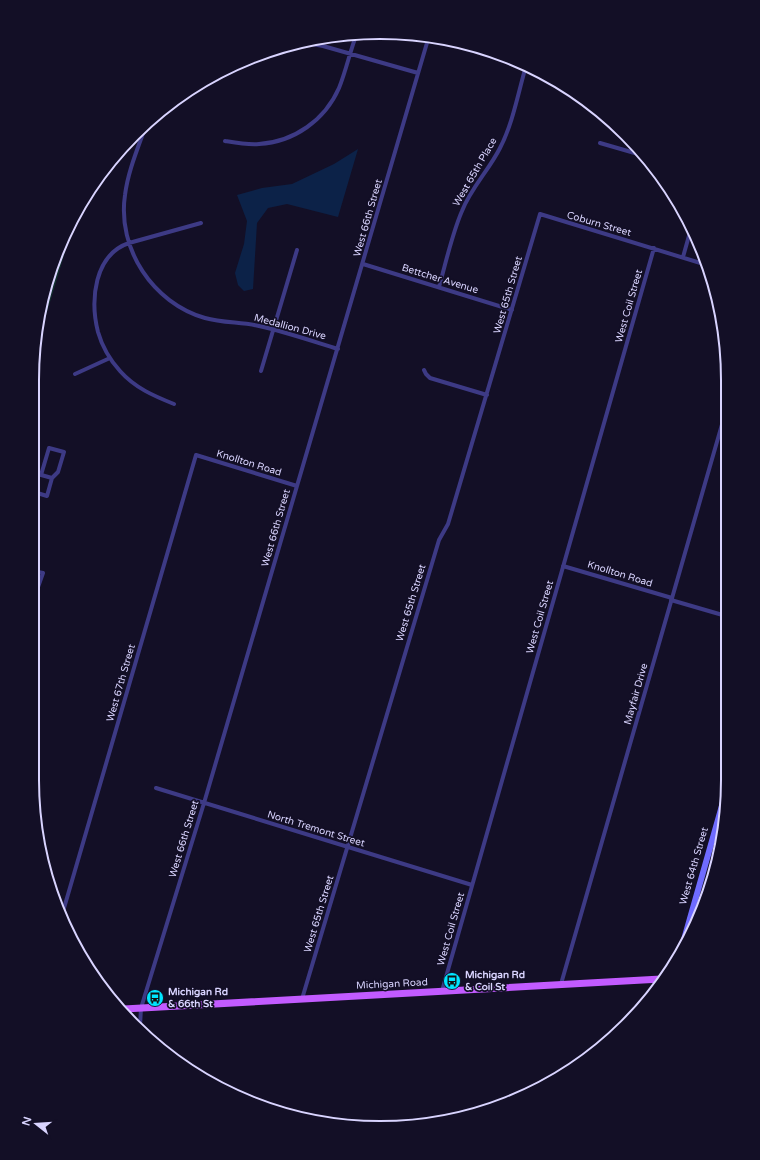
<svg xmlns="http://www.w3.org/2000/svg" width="760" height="1160" viewBox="0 0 760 1160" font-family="'Varela Round',sans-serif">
  <rect width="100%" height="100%" fill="#130f26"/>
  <path fill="#12302f" d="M74 222 35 352V334L59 247Z"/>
  <path fill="#0c2248" d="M358 149 338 217 287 204 268 208 257 223 253 289 244 291 238 285 235 273 244 244 247 221 237 195 262 188 292 184 334 164Z"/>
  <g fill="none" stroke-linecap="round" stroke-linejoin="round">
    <path stroke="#3d3a85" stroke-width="4" d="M295 43H307L323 46 418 73
      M146 125C138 148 128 171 125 195 117 249 153 303 205 318 223 323 242 322 259 326 286 332 312 341 338 349
      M225 141C237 143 248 145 259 144 294 142 325 120 339 88 346 71 350 51 357 33
      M600 143 645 156
      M683 257 692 225
      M363 264 512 310
      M439 287C446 262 452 234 462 211 471 188 489 170 500 148 513 123 518 93 526 66
      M424 370 426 374 430 378 487 395
      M261 371 297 250
      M75 374 110 358
      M174 404C154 396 135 388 120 371 110 360 102 346 98 332 90 300 94 255 129 243L201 223
      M34 473 52 478
      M34 486 37 474
      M34 492 47 496 52 478 58 472 64 452 49 448 41 475
      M563 566 672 598
      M33 586 38 587 43 573 33 571
      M671 600 726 616
      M156 788 472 885
      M62 915 196 455 297 486
      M561 984 727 407
      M442 991 654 248
      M302 999 439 540 448 524 540 214 707 265
      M140 1026 141 1008 204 803 429 36"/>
    <path stroke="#6f6bff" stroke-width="6" d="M683 943 725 795"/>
    <path stroke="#c25bff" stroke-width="7" d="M124 1009 661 979"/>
  </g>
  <defs>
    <g id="bus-disc" transform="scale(0.9)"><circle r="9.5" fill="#00e5ff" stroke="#130f26"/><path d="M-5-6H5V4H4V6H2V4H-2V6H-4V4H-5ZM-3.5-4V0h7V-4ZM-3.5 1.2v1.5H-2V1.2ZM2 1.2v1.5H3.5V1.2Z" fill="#111"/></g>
  </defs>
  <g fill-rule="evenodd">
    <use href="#bus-disc" x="452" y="981"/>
    <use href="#bus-disc" x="155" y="998"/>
  </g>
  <g text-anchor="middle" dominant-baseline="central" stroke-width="3.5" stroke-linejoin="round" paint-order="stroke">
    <g font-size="10" fill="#d9d4ff" stroke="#130f26">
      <text transform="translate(475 172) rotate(-60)">West 65th Place</text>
      <text transform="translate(368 218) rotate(-74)">West 66th Street</text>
      <text transform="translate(599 224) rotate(16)">Coburn Street</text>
      <text transform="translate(440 279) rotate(17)">Bettcher Avenue</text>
      <text transform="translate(508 295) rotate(-74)">West 65th Street</text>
      <text transform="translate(629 306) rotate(-74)">West Coil Street</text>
      <text transform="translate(290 327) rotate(15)">Medallion Drive</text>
      <text transform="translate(249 463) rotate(17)">Knollton Road</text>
      <text transform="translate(276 528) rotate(-74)">West 66th Street</text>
      <text transform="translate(620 574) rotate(17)">Knollton Road</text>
      <text transform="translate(411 603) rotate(-73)">West 65th Street</text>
      <text transform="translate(540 617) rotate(-74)">West Coil Street</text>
      <text transform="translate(121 683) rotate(-74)">West 67th Street</text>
      <text transform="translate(636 694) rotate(-74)">Mayfair Drive</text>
      <text transform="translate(316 829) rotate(17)">North Tremont Street</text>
      <text transform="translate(184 839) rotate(-73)">West 66th Street</text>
      <text transform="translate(694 866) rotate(-74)">West 64th Street</text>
      <text transform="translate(319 914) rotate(-73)">West 65th Street</text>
      <text transform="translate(451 929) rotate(-74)">West Coil Street</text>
      <text transform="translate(392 984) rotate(-3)">Michigan Road</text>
    </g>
    <g font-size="10" font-weight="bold" fill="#d9d4ff" stroke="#130f26" text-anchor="start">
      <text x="465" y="975">Michigan Rd<tspan x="465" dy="12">&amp; Coil St</tspan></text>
      <text x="168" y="992">Michigan Rd<tspan x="168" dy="12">&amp; 66th St</tspan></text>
    </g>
  </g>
  <path d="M0 0H760V1160H0ZM380 39H380A341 341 0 0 1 721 380V780A341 341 0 0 1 380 1121H380A341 341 0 0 1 39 780V380A341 341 0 0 1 380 39Z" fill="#130f26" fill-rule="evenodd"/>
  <path fill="none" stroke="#d9d4ff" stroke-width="2" d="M380 39H380A341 341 0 0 1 721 380V780A341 341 0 0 1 380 1121H380A341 341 0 0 1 39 780V380A341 341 0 0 1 380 39Z"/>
  <g transform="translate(36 1124) rotate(287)" stroke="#130f26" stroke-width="3" paint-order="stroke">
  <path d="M0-3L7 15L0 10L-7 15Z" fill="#d9d4ff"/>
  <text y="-6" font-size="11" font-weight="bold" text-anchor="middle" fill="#d9d4ff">N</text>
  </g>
</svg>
